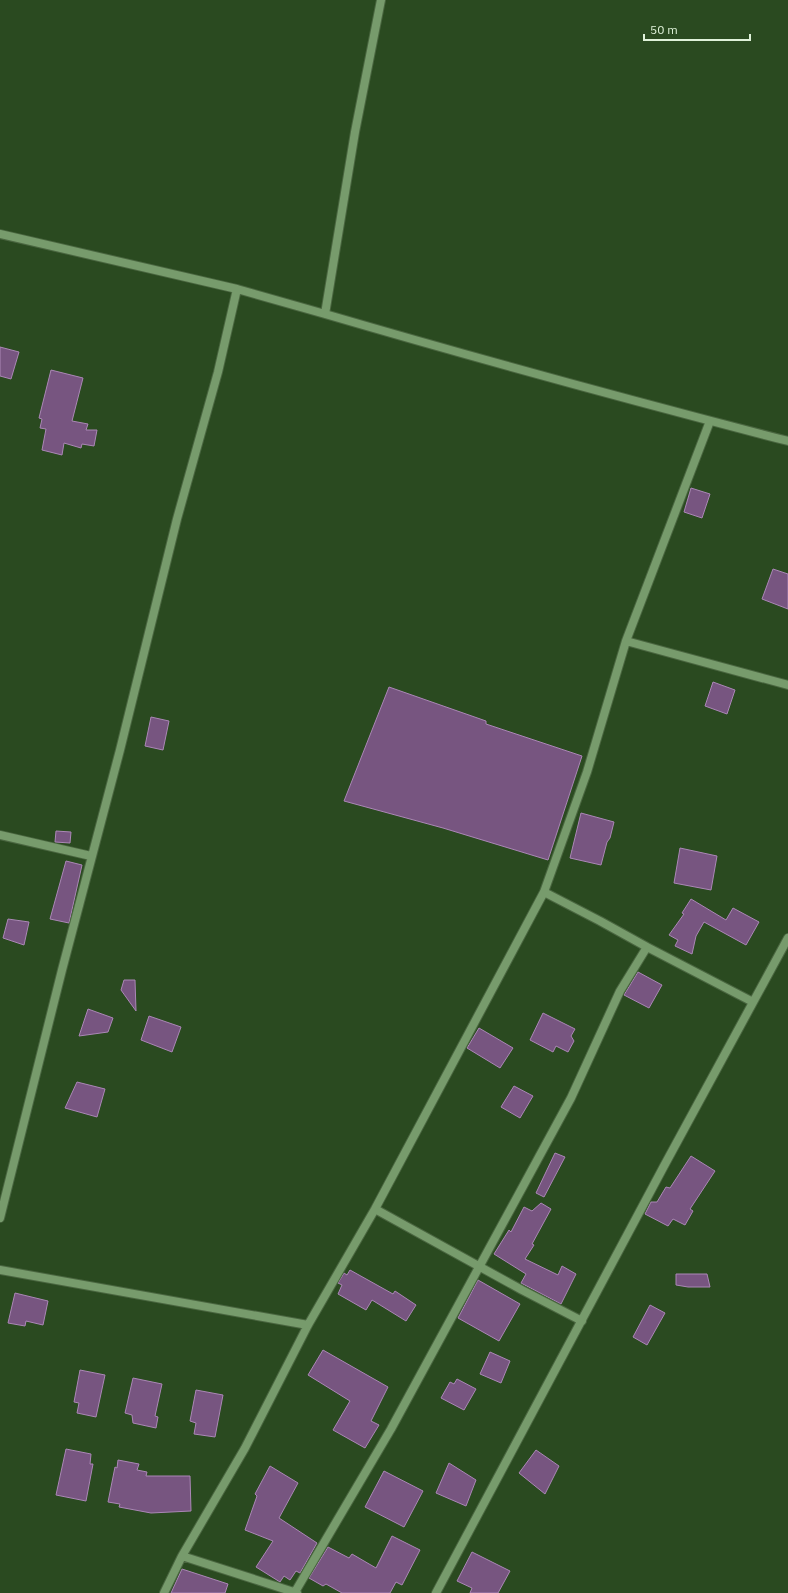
<svg xmlns="http://www.w3.org/2000/svg" width="788" height="1593" viewBox="0 0 788 1593" font-family="'IBM Plex Sans',sans-serif">
  <rect width="100%" height="100%" fill="#2a4a20"/>
  <path fill="#775580" stroke="#ab87b6" d="M0 347 19 352 11 379 0 376Z
    M51 370 83 378 72 421 88 424 86 430H97L94 446 82 444 81 448 64 443 62 455 42 450 46 429 40 428 42 419 39 418Z
    M691 488 710 494 702 518 684 512Z
    M773 569 788 574V609L762 599Z
    M713 682 735 690 727 714 705 706Z
    M389 687 486 721V724L582 756 548 860 443 828 344 801Z
    M151 717 169 721 163 750 145 746Z
    M581 813 614 822 610 838 607 842 601 865 570 858Z
    M56 831 71 832 70 843 55 842Z
    M680 848 717 856 711 890 674 883Z
    M66 861 82 865 69 923 50 919Z
    M691 899 726 920 733 908 759 922 746 945 704 922 696 936 692 954 675 946 678 940 669 935 684 914 682 913Z
    M8 919 29 922 24 945 3 938Z
    M638 972 662 985 649 1008 624 995Z
    M124 980H135L136 1011 121 990Z
    M88 1009 113 1018 108 1032 79 1036Z
    M543 1013 575 1029 571 1036 574 1041 568 1052 556 1046 553 1052 530 1040Z
    M149 1016 181 1027 172 1052 141 1040Z
    M479 1028 513 1048 500 1068 467 1048Z
    M77 1082 105 1089 97 1117 65 1108Z
    M514 1086 533 1096 520 1118 501 1107Z
    M555 1153 565 1157 544 1197 536 1193Z
    M691 1156 715 1171 690 1209 693 1211 685 1225 673 1219 668 1226 645 1214 651 1202H657L666 1187 670 1188Z
    M541 1203 551 1209 532 1244 534 1245 525 1259 558 1275 562 1266 576 1274 561 1304 521 1283 526 1274 494 1254 509 1230 511 1232 524 1207 532 1211Z
    M350 1270 393 1294 395 1291 416 1305 406 1321 372 1300 366 1310 338 1294 342 1285 338 1283 344 1273 347 1275Z
    M676 1274H707L710 1287H688L676 1285Z
    M478 1280 520 1304 499 1341 458 1318Z
    M15 1293 48 1301 43 1325 26 1321 25 1326 8 1323Z
    M650 1305 665 1313 647 1345 633 1337Z
    M323 1350 388 1387 371 1421 379 1425 365 1448 333 1430 350 1401 308 1375Z
    M490 1352 510 1361 501 1383 480 1374Z
    M80 1370 105 1375 96 1417 77 1413 79 1403 74 1402Z
    M133 1378 162 1384 155 1416 158 1417 156 1428 133 1423 132 1415 125 1413Z
    M457 1379 476 1389 464 1410 441 1398 450 1382 454 1384Z
    M196 1390 223 1395 215 1437 194 1434 196 1423 190 1421Z
    M66 1449 91 1454 90 1464H93L86 1501 56 1495Z
    M536 1450 559 1466 545 1494 519 1473Z
    M118 1460 139 1464 137 1470 147 1472 146 1476H190L191 1511 151 1513 119 1507 120 1504 108 1502 115 1467 117 1468Z
    M449 1463 476 1480 466 1506 436 1493Z
    M270 1466 298 1483 279 1518 317 1543 300 1573 296 1571 290 1580 284 1576 280 1582 256 1567 273 1541 245 1530 257 1496 255 1494Z
    M384 1471 423 1491 404 1527 365 1507Z
    M392 1536 420 1550 402 1585 396 1582 390 1593H342L326 1584 323 1586 309 1578 328 1547 349 1558 352 1554 376 1568Z
    M472 1552 510 1571 498 1593H470L472 1588 457 1581Z
    M182 1569 228 1584 225 1593H171Z"/>
  <g fill="none" stroke-linecap="round" stroke-linejoin="round">
    <g stroke="#4a6640" stroke-width="10">
      <path id="street" d="M0 234 237 289 325 314 355 132 381 0
        M325 314C479 359 633 401 788 441
        M626 641 788 685
        M0 835 91 856
        M544 892 600 921 647 947 753 1002
        M375 1209 522 1290 582 1321
        M0 1218 62 970 120 750 177 519 218 372 237 289
        M0 1270 308 1325
        M182 1556 297 1593
        M295 1592 391 1429 571 1098 620 991 647 947
        M164 1593 182 1556 245 1448 308 1325 375 1209 544 892 587 772 626 641 710 421
        M436 1593 664 1166 788 938"/>
    </g>
    <use href="#street" stroke="#779b6c" stroke-width="8"/>
  </g>
  <path d="M644 34v6h106v-6" fill="none" stroke="#dff2d9" stroke-width="2"/>
  <text x="650" y="34" font-size="12" fill="#dff2d9" stroke="#2a4a20" stroke-width="3" paint-order="stroke">50 m</text>
</svg>
